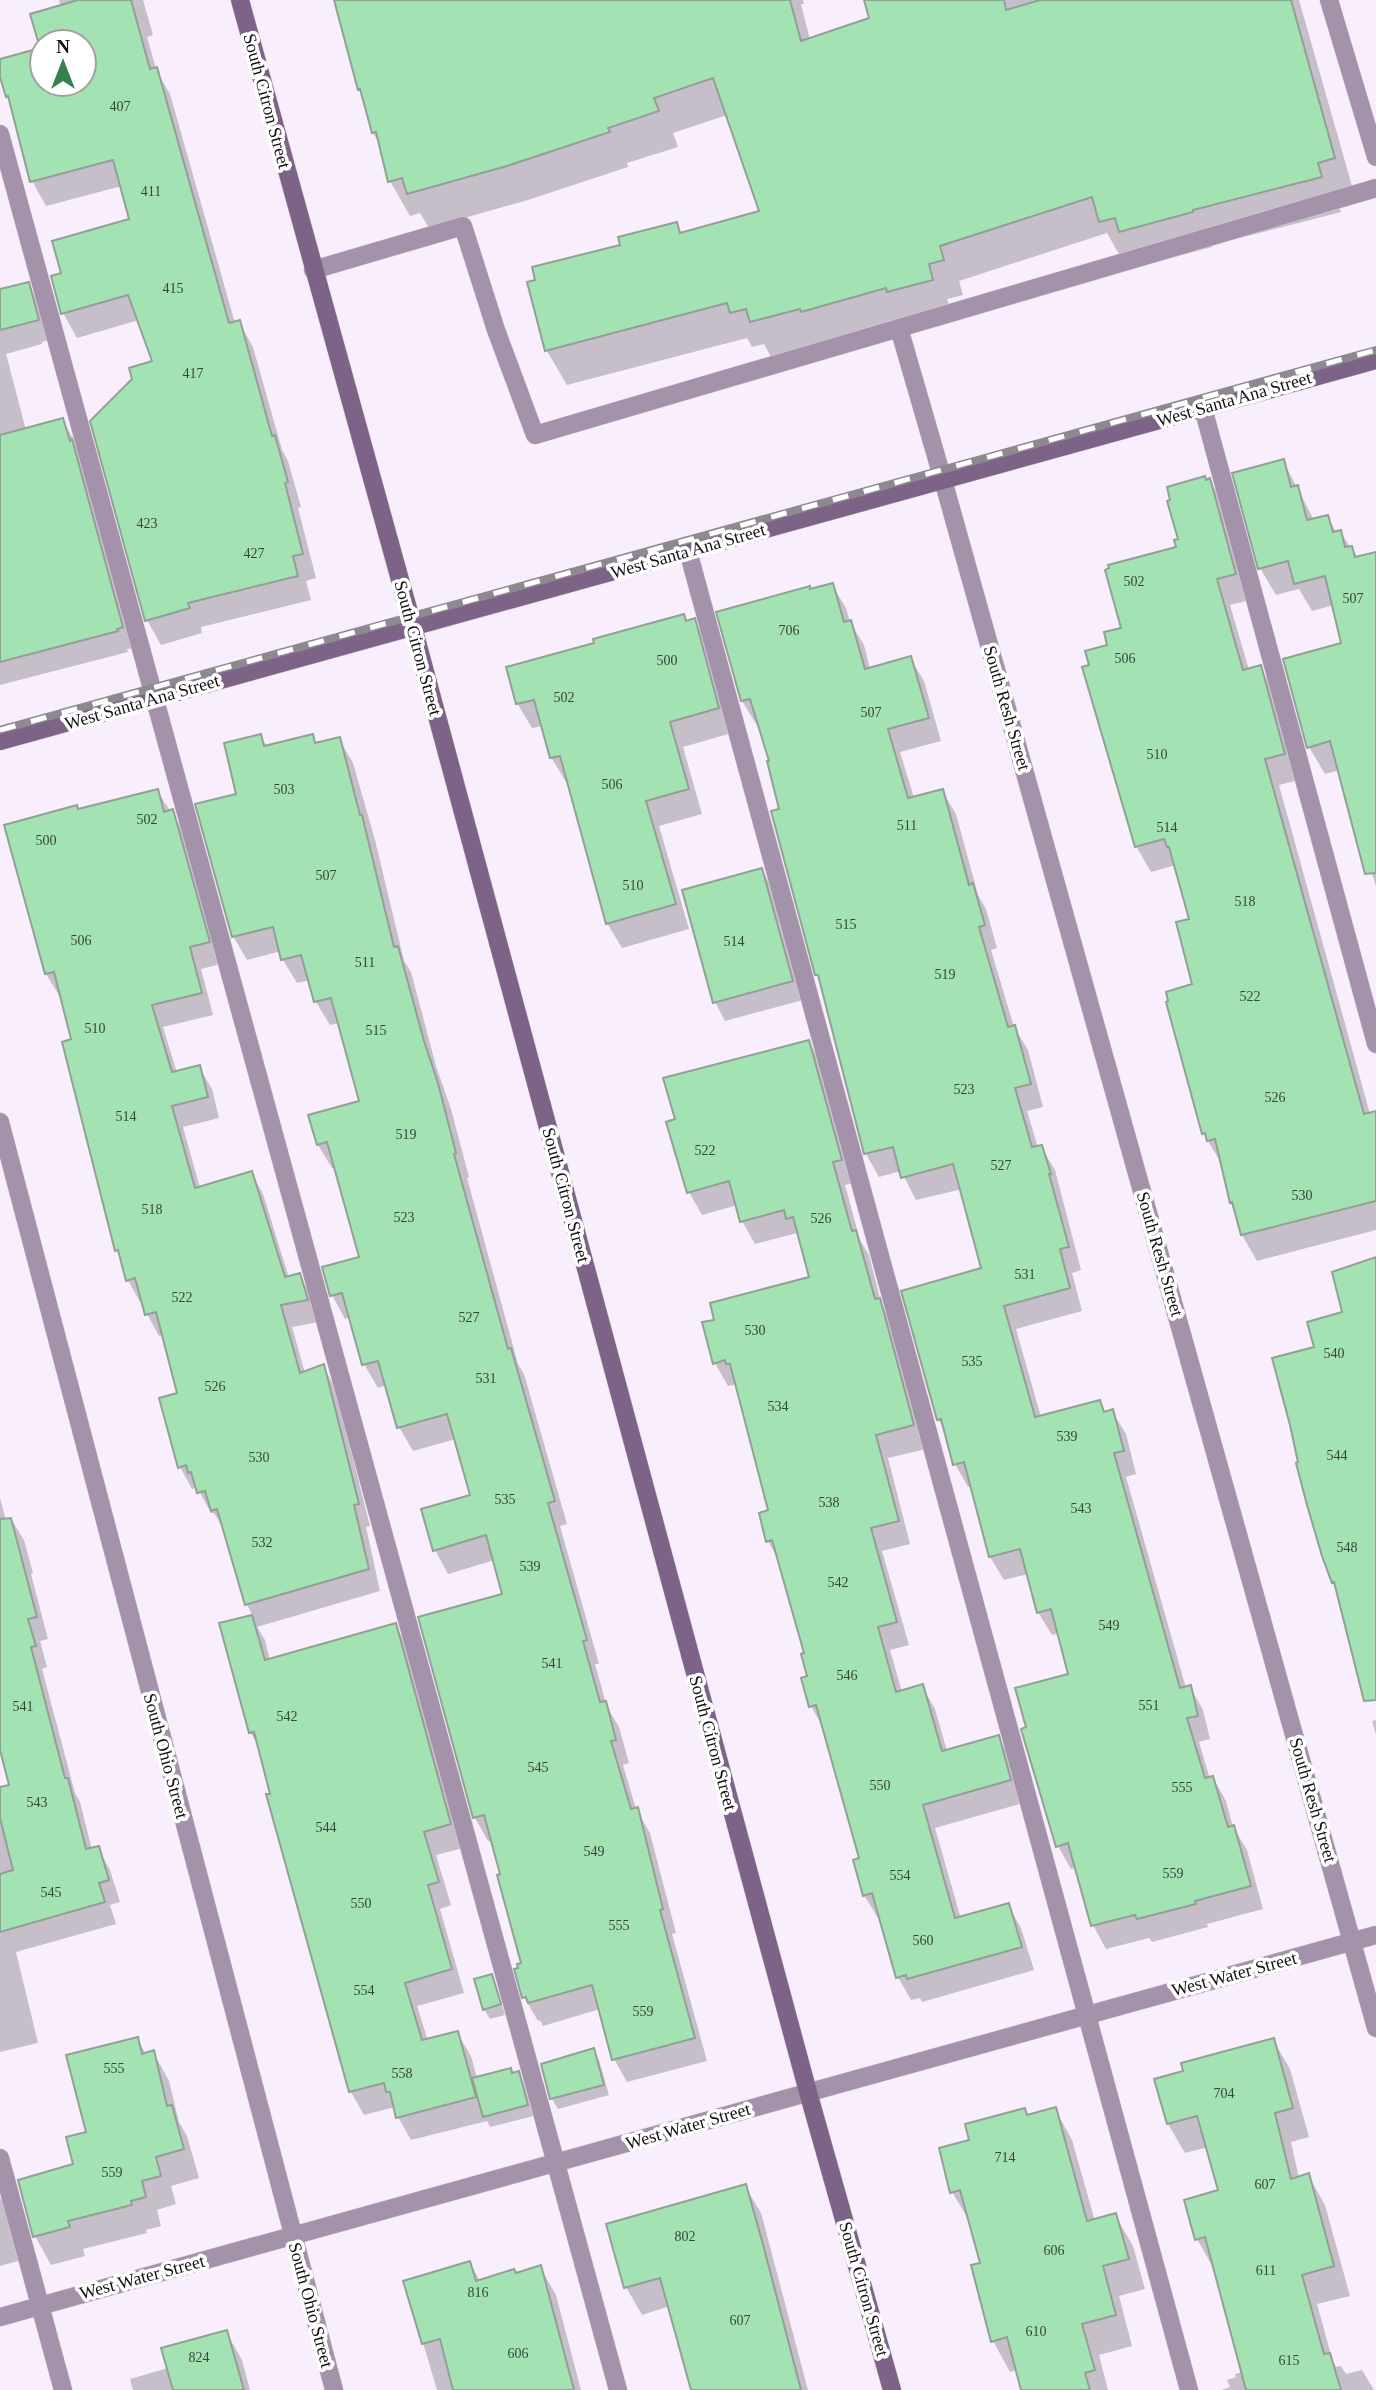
<svg xmlns="http://www.w3.org/2000/svg" width="1376" height="2390" viewBox="0 0 1376 2390" font-family="'Times New Roman',serif">
  <rect width="100%" height="100%" fill="#f8eefc"/>
  <path fill="#0003" d="M59 0H143L153 35 147 37 157 72 170 94 235 323 239 322 253 347 282 450 288 461 301 507 298 508 316 578 306 581 311 600 201 627 202 633 161 645 147 620 154 363 139 320 77 338 63 313V274L132 220 122 186 46 206 32 181 12 104 0 70V61L42 50V84H84V42H42V49L32 15 61 7Z
    M334 0H803L804 4H801L810 40 871 20 865 0H1299L1354 193 1337 198 1341 212 1212 245V247L1141 266 1120 256 1107 233 959 281 963 295 947 299 952 315 771 357 764 344 752 347 747 338 567 385 547 351 622 246 676 224 682 234 761 212 727 115 673 133 678 147 627 163 628 167 528 200 429 228 420 213 410 216 390 181 381 146 373 133Z
    M28 284 40 304 49 340 42 342V344L6 354 26 430 62 420 74 440 83 462 134 648 127 649 128 652 0 685V291Z
    M1283 461 1314 520 1327 517 1336 532H1340L1358 558 1376 553V886L1340 770 1325 774 1309 747 1344 644 1334 605 1312 611 1299 589 1276 595 1260 568Z
    M1210 480 1224 506 1250 600 1230 605 1249 670 1260 667 1275 692 1299 780 1279 785 1370 1114 1376 1113V1230L1257 1261 1242 1235 1231 1202 1223 1166 1203 1133 1191 920 1176 865 1151 872 1136 846 1091 666 1124 629 1178 549 1206 481Z
    M832 585 846 608 850 622 864 645 870 669 910 658 924 681 941 741 900 752 914 798 942 791 956 814 978 895 986 909 997 948 991 950 1014 1027 1028 1050 1043 1107 1027 1111 1038 1148 1041 1147 1055 1170 1081 1270 1072 1273 1082 1311 1016 1329 1041 1417 1099 1402 1106 1413 1112 1411 1126 1434 1136 1474 1126 1477 1186 1688 1190 1687 1203 1710 1210 1739 1199 1742 1210 1779 1213 1778 1226 1801 1233 1827 1247 1850 1263 1909 1207 1924 1208 1927 1152 1942 1149 1938 1106 1949 1093 1925 1077 1868 1071 1869 1058 1846 1028 1728 1071 1675 1059 1633 1052 1635 1038 1612 1028 1574 1004 1580 990 1557 972 1486 968 1487 955 1464 947 1435 938 1419 983 1269 962 1189 916 1200 901 1171 879 1177 866 1154 822 983 817 975 771 762 759 723 756 724 742 701 719 613Z
    M684 616 687 622 694 620 708 645 732 733 683 747 702 814 659 826 689 929 622 948 607 923 569 781 566 782 551 757 543 726 532 728 517 703 596 644Z
    M260 736 267 747 312 736 317 745 339 739 353 763 375 840 404 961 411 972 436 1066 451 1109 469 1177 467 1178 518 1364 524 1374 567 1524 560 1526 599 1664H595L607 1707 619 1727 629 1763 623 1765 636 1809 650 1833 676 1933 672 1934 707 2061 627 2082 614 2059 600 2009 543 2026 540 2020 538 2021 524 1997 523 1964 493 1840 488 1841 475 1818 420 1618 505 1595 495 1560 448 1574 435 1550 472 1496 456 1439 413 1451 399 1427 387 1385 378 1388 364 1364 350 1317 345 1319 332 1295 361 1259 336 1167 332 1168 318 1145 361 1102 339 1023 330 1025 316 1002 310 980 297 983 283 960 281 951 247 960 233 936 238 795Z
    M157 791 185 833 221 964 201 969 213 1015 163 1027 177 1073 199 1067 212 1089 219 1118 183 1127 200 1188 251 1173 263 1194 289 1278 299 1275 312 1297 319 1322 292 1327 305 1373 323 1366 335 1388 370 1526 366 1527 380 1591 257 1627 265 1640 270 1660 395 1625 409 1649 463 1848 436 1855 451 1905 440 1909 464 1993 417 2006 428 2041 457 2033 471 2056 477 2078 510 2070 513 2074 518 2073 524 2083 533 2116 490 2127 487 2121 411 2140 398 2117 395 2107 364 2115 351 2092 269 1796 272 1795 261 1750 250 1732 221 1624 253 1616 247 1605 226 1532 214 1513H211L197 1487 192 1489 180 1467 179 1394 163 1335 159 1336 147 1314 143 1301 140 1302 128 1280 62 994 59 995 46 974 78 811Z
    M762 870 772 888 803 1000 725 1021 715 1002Z
    M809 1042 822 1065 854 1183 845 1185 860 1240 869 1255 882 1306 892 1323 926 1449 888 1458 910 1544 882 1551 909 1645 890 1650 902 1692 922 1686 935 1709 947 1751 998 1737 1011 1760 1023 1803 935 1828 961 1919 1008 1905 1021 1928 1034 1970 922 2002 920 1998 911 2000 898 1977 881 1917 878 1918 864 1895 861 1860 824 1729 811 1706 806 1655 780 1562 768 1541 761 1514 770 1511 737 1384 728 1386 715 1363 716 1321 811 1278 800 1240 797 1233 755 1244 742 1221 738 1205 702 1215 689 1192 677 1121Z
    M0 1498 6 1520 11 1519 24 1540 33 1573 31 1574 48 1639 40 1641 47 1667 42 1669 75 1793 80 1802 92 1850 98 1848 110 1870 120 1902 110 1905 116 1924 16 1952 38 2043 0 2052V1789L11 1787 0 1747Z
    M1376 1720V1734L1372 1721Z
    M491 1976 497 1987 505 2015 490 2019 484 2009Z
    M137 2039 146 2054 153 2052 169 2081 179 2122 187 2136 199 2178 171 2186 176 2204 157 2210 161 2226 146 2230 147 2233 83 2249 85 2256 51 2265 35 2236 75 2166 88 2133Z
    M1273 2040 1290 2069 1309 2137 1291 2142 1299 2178 1308 2175 1325 2205 1350 2296 1317 2304 1333 2362 1336 2367 1341 2366 1346 2374 1362 2370 1374 2390H1221L1230 2387 1227 2380 1236 2377 1235 2374 1243 2372 1214 2269 1197 2239 1220 2191 1208 2147 1185 2153 1168 2124 1156 2080 1185 2072Z
    M593 2050 599 2060 609 2095 558 2109 552 2099 543 2065Z
    M1055 2109 1072 2140 1095 2221 1115 2215 1133 2246 1145 2289 1119 2296 1132 2346 1099 2355 1108 2390H1041L1023 2368 1010 2372 993 2341 982 2264 970 2222 952 2192 971 2142 1024 2110 1028 2117Z
    M745 2186 761 2213 808 2390H700L670 2306 642 2315 626 2287Z
    M0 2197 9 2213 22 2260 0 2266Z
    M470 2263 480 2281 540 2267 556 2295 581 2390H437L405 2282Z
    M226 2332 242 2360 250 2390H133L130 2379 168 2368Z"/>
  <path fill="#a2e2b3" stroke="#93a096" stroke-width="2" fill-rule="evenodd" d="M78 0H131L150 69 157 67 229 323 240 320 272 436 275 435 288 482 285 483 303 554 293 556 298 576 188 603 190 608 145 621 90 421 132 379 129 368 152 361 128 295 61 314 51 276 61 273 52 241 129 219 113 160 30 182 8 96 6 97 0 77V59L40 48 30 14ZM42 42H84V84H42Z
    M334 0H790L801 41 869 18 864 0H1004L1006 10 1040 0H1291L1335 158 1318 163 1322 177 1193 210V212L1119 232 1115 218 1099 222 1092 197 940 246 944 260 929 264 933 280 887 292 886 288 801 312 800 309 750 322 746 309 730 313 727 303 545 351 527 282 535 280 532 267 620 245 618 237 677 222 680 233 759 211 713 78 654 98 659 111 608 128 610 132 507 166 407 194 402 178 388 182 376 132 372 133 360 89 358 90Z
    M29 282 39 320 0 330V289Z
    M63 418 70 441 72 439 123 627 117 629 118 631 0 662V435Z
    M1284 459 1291 487 1298 485 1307 520 1328 515 1333 532 1341 530 1345 547 1352 546 1355 557 1376 552V873L1365 874 1330 741 1307 748 1283 659 1341 643 1325 576 1294 584 1288 561 1258 569 1232 473Z
    M1205 476 1206 480 1210 478 1236 574 1217 579 1243 670 1261 665 1285 754 1265 759 1364 1114 1376 1111V1201L1241 1235 1232 1202 1230 1203 1215 1139 1207 1141 1205 1133 1202 1134 1166 1002 1168 1001 1166 992 1192 984 1176 922 1189 919 1169 847H1167L1164 839 1135 847 1082 667 1089 665 1085 651 1107 645 1104 632 1121 628 1105 570 1109 568 1108 565 1176 547 1174 540 1178 539 1167 501 1170 500 1167 487Z
    M833 583 844 622 851 620 865 669 911 656 929 718 888 729 908 798 943 789 969 885 973 883 985 925 979 927 1008 1027 1015 1025 1031 1084 1015 1088 1032 1147 1042 1145 1051 1174H1049L1069 1247 1060 1249 1070 1288 1004 1306 1035 1417 1100 1400 1104 1412 1113 1409 1124 1451 1114 1453 1180 1688 1191 1685 1198 1716 1187 1718 1205 1778 1213 1776 1228 1827 1234 1825 1251 1886 1195 1901 1196 1904 1137 1919 1135 1915 1091 1926 1068 1843 1056 1847 1021 1729 1026 1727 1015 1688 1068 1674 1051 1609 1037 1613 1020 1549 989 1557 964 1462 953 1465 941 1419 937 1420 901 1291 981 1268 953 1164 901 1178 893 1147 864 1154 818 975H815L771 811 779 809 767 761H769L750 699 741 701 716 612 810 586V589Z
    M684 614 686 621 695 618 719 708 670 722 689 789 646 801 676 904 606 924 560 756 550 758 534 700 516 704 506 667 594 643 593 639Z
    M261 734 264 746 313 734 315 743 340 737 360 815H362L394 947 398 946 424 1041 438 1083 456 1153 454 1154 508 1349 511 1348 555 1501 548 1503 587 1640 583 1641 600 1702 606 1701 616 1740 611 1741 631 1809 638 1807 663 1909 660 1910 695 2038 612 2060 592 1985 528 2003 526 1997 522 1998 514 1969 518 1968 517 1964 521 1963 497 1875 500 1874 484 1815 473 1818 418 1617 502 1594 486 1535 433 1551 421 1509 470 1495 447 1414 397 1428 378 1361 362 1365 342 1293 330 1296 322 1267 359 1257 327 1142 317 1145 308 1115 359 1101 331 998 314 1002 301 955 281 960 273 927 232 937 195 804 236 794 224 743Z
    M158 789 164 812 173 809 210 942 190 947 202 993 152 1005 172 1072 200 1065 208 1097 172 1106 195 1188 252 1171 285 1277 300 1273 308 1300 281 1305 300 1373 324 1364 359 1504 354 1505 369 1569 245 1605 217 1509 211 1511 205 1491 197 1493 191 1472 188 1473 186 1465 178 1468 159 1398 177 1393 156 1312 145 1315 135 1278 126 1281 118 1250 115 1251 62 1042 71 1039 54 972 45 974 4 825 77 805 78 809Z
    M762 868 793 981 713 1003 682 890Z
    M809 1040 842 1160 833 1162 852 1231 856 1230 875 1299 880 1298 914 1425 876 1435 899 1521 871 1528 897 1622 878 1627 896 1692 923 1684 942 1751 999 1735 1011 1780 923 1805 955 1918 1009 1903 1022 1947 907 1979 906 1975 896 1978 872 1893 863 1896 853 1860 859 1858 816 1705 809 1707 801 1678 807 1676 801 1654 804 1653 772 1540 766 1542 759 1513 768 1510 730 1364H726L725 1360 713 1364 702 1322 714 1320 710 1303 809 1277 793 1217 786 1219 784 1210 740 1222 729 1181 687 1193 666 1122 675 1119 663 1078Z
    M1376 1257V1700L1364 1701 1334 1582 1332 1583 1322 1556 1307 1505 1296 1463 1298 1462 1290 1425 1272 1358 1314 1347 1307 1322 1342 1312 1332 1272Z
    M11 1518 37 1617 28 1619 36 1646 31 1647 65 1778H68L86 1849 99 1846 109 1880 99 1883 105 1902 0 1932V1874L13 1870 0 1818V1787L9 1785 0 1750V1519Z
    M252 1615 265 1660 396 1623 451 1824 424 1832 439 1882 428 1885 452 1969 405 1983 422 2040 458 2031 476 2097 396 2118 390 2092H386L384 2083 349 2092 266 1794H270L254 1732 249 1733 219 1623Z
    M492 1974 501 2004 483 2010 474 1979Z
    M138 2037 142 2054 154 2050 167 2106 172 2105 184 2149 156 2157 161 2176 142 2181 146 2197 131 2201 132 2205 68 2221 70 2227 33 2237 18 2180 73 2164 66 2137 86 2132 66 2055Z
    M1274 2038 1293 2108 1275 2113 1291 2179 1309 2173 1334 2266 1302 2275 1324 2354 1330 2353 1341 2390H1246L1205 2237 1195 2240 1184 2200 1218 2190 1197 2116 1167 2124 1154 2079 1183 2071 1181 2063Z
    M594 2048 604 2085 550 2099 541 2064Z
    M511 2068 512 2073 519 2071 528 2105 483 2117 472 2078Z
    M1056 2107 1087 2221 1116 2213 1129 2259 1103 2266 1116 2315 1082 2324 1095 2370 1085 2373 1090 2390H1021L1007 2337 991 2342 971 2265 980 2263 960 2190 950 2193 939 2148 969 2140 965 2124 1025 2108 1027 2115Z
    M746 2184 764 2248 801 2390H691L660 2278 624 2288 606 2224Z
    M470 2261 476 2281 514 2269 516 2273 541 2265 574 2390H453L440 2339 422 2344 403 2281Z
    M227 2330 244 2390H173L161 2348Z"/>
  <g fill="none" stroke-linecap="round" stroke-linejoin="round">
    <g stroke="#d4cbd7" stroke-width="19">
      <path id="lane" d="M1329 0 1376 157
        M0 134 618 2390
        M313 270 463 226 496 330 535 435 1376 188
        M899 328 943 480
        M1203 408 1376 1044
        M688 551 1189 2390
        M0 2158 63 2390"/>
    </g>
    <g stroke="#d4cbd7" stroke-width="19">
      <path id="street" d="M943 480 1376 2028
        M0 1122 334 2390
        M0 2317 1376 1935"/>
    </g>
    <g stroke="#d4cbd7" stroke-width="19">
      <path id="secondary" d="M240 0 410 616 808 2092 892 2390
        M0 741 1376 360"/>
    </g>
    <use href="#lane" stroke="#a492ab" stroke-width="18"/>
    <use href="#street" stroke="#a492ab" stroke-width="18"/>
    <use href="#secondary" stroke="#7d6387" stroke-width="18"/>
    <g stroke="#8e8891" stroke-width="8">
      <path id="rail" d="M0 730 1376 350"/>
    </g>
    <use href="#rail" stroke="#fff" stroke-width="5" stroke-dasharray="16" stroke-linecap="butt"/>
  </g>
  <g text-anchor="middle" dominant-baseline="central" stroke-width="7" stroke-linejoin="round" paint-order="stroke">
    <g font-size="14" fill="#38453c">
      <text x="120" y="106">407</text>
      <text x="151" y="191">411</text>
      <text x="173" y="288">415</text>
      <text x="193" y="373">417</text>
      <text x="147" y="523">423</text>
      <text x="254" y="553">427</text>
      <text x="1134" y="581">502</text>
      <text x="1353" y="598">507</text>
      <text x="789" y="630">706</text>
      <text x="1125" y="658">506</text>
      <text x="667" y="660">500</text>
      <text x="564" y="697">502</text>
      <text x="871" y="712">507</text>
      <text x="1157" y="754">510</text>
      <text x="612" y="784">506</text>
      <text x="284" y="789">503</text>
      <text x="147" y="819">502</text>
      <text x="907" y="825">511</text>
      <text x="1167" y="827">514</text>
      <text x="46" y="840">500</text>
      <text x="326" y="875">507</text>
      <text x="633" y="885">510</text>
      <text x="1245" y="901">518</text>
      <text x="846" y="924">515</text>
      <text x="81" y="940">506</text>
      <text x="734" y="941">514</text>
      <text x="365" y="962">511</text>
      <text x="945" y="974">519</text>
      <text x="1250" y="996">522</text>
      <text x="95" y="1028">510</text>
      <text x="376" y="1030">515</text>
      <text x="964" y="1089">523</text>
      <text x="1275" y="1097">526</text>
      <text x="126" y="1116">514</text>
      <text x="406" y="1134">519</text>
      <text x="705" y="1150">522</text>
      <text x="1001" y="1165">527</text>
      <text x="1302" y="1195">530</text>
      <text x="152" y="1209">518</text>
      <text x="404" y="1217">523</text>
      <text x="821" y="1218">526</text>
      <text x="1025" y="1274">531</text>
      <text x="182" y="1297">522</text>
      <text x="469" y="1317">527</text>
      <text x="755" y="1330">530</text>
      <text x="1334" y="1353">540</text>
      <text x="972" y="1361">535</text>
      <text x="486" y="1378">531</text>
      <text x="215" y="1386">526</text>
      <text x="778" y="1406">534</text>
      <text x="1067" y="1436">539</text>
      <text x="1337" y="1455">544</text>
      <text x="259" y="1457">530</text>
      <text x="505" y="1499">535</text>
      <text x="829" y="1502">538</text>
      <text x="1081" y="1508">543</text>
      <text x="262" y="1542">532</text>
      <text x="1347" y="1547">548</text>
      <text x="530" y="1566">539</text>
      <text x="838" y="1582">542</text>
      <text x="1109" y="1625">549</text>
      <text x="552" y="1663">541</text>
      <text x="847" y="1675">546</text>
      <text x="1149" y="1705">551</text>
      <text x="23" y="1706">541</text>
      <text x="287" y="1716">542</text>
      <text x="538" y="1767">545</text>
      <text x="880" y="1785">550</text>
      <text x="1182" y="1787">555</text>
      <text x="37" y="1802">543</text>
      <text x="326" y="1827">544</text>
      <text x="594" y="1851">549</text>
      <text x="1173" y="1873">559</text>
      <text x="900" y="1875">554</text>
      <text x="51" y="1892">545</text>
      <text x="361" y="1903">550</text>
      <text x="619" y="1925">555</text>
      <text x="923" y="1940">560</text>
      <text x="364" y="1990">554</text>
      <text x="643" y="2011">559</text>
      <text x="114" y="2068">555</text>
      <text x="402" y="2073">558</text>
      <text x="1224" y="2093">704</text>
      <text x="1005" y="2157">714</text>
      <text x="112" y="2172">559</text>
      <text x="1265" y="2184">607</text>
      <text x="685" y="2236">802</text>
      <text x="1054" y="2250">606</text>
      <text x="1266" y="2270">611</text>
      <text x="478" y="2292">816</text>
      <text x="740" y="2320">607</text>
      <text x="1036" y="2331">610</text>
      <text x="518" y="2353">606</text>
      <text x="199" y="2357">824</text>
      <text x="1289" y="2360">615</text>
    </g>
    <g font-size="18" fill="#141115" stroke="#fff">
      <text transform="translate(267 101) rotate(75)">South Citron Street</text>
      <text transform="translate(1234 399) rotate(-16)">West Santa Ana Street</text>
      <text transform="translate(688 551) rotate(-16)">West Santa Ana Street</text>
      <text transform="translate(418 648) rotate(75)">South Citron Street</text>
      <text transform="translate(142 702) rotate(-16)">West Santa Ana Street</text>
      <text transform="translate(1007 708) rotate(74)">South Resh Street</text>
      <text transform="translate(566 1195) rotate(75)">South Citron Street</text>
      <text transform="translate(1160 1254) rotate(74)">South Resh Street</text>
      <text transform="translate(713 1743) rotate(75)">South Citron Street</text>
      <text transform="translate(166 1756) rotate(75)">South Ohio Street</text>
      <text transform="translate(1313 1800) rotate(74)">South Resh Street</text>
      <text transform="translate(1234 1974) rotate(-15)">West Water Street</text>
      <text transform="translate(688 2126) rotate(-16)">West Water Street</text>
      <text transform="translate(142 2277) rotate(-15)">West Water Street</text>
      <text transform="translate(864 2289) rotate(74)">South Citron Street</text>
      <text transform="translate(311 2305) rotate(75)">South Ohio Street</text>
    </g>
  </g>
  <g transform="translate(63 63)"><circle r="33" fill="#ffffff" stroke="#a1a0a1" stroke-width="2"/>
  <path d="M0-5L12 26L0 18L-12 26Z" fill="#368150"/>
  <text y="-10" font-size="19" font-weight="bold" text-anchor="middle" fill="#141115">N</text>
  </g>
</svg>
